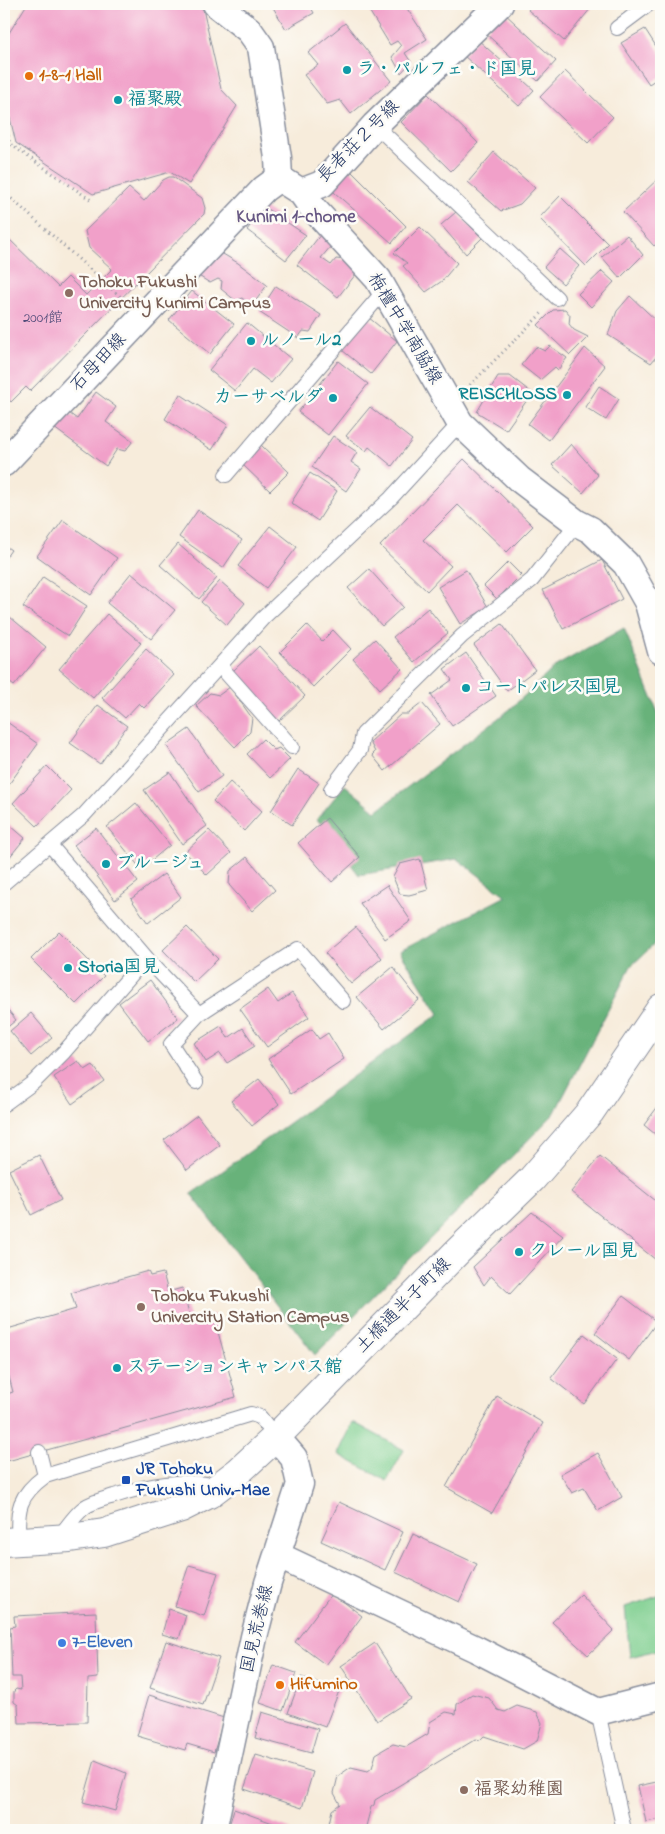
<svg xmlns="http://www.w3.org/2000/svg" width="665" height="1834" viewBox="0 0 665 1834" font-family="'Indie Flower','Klee One',sans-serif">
  <rect width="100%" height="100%" fill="#fdfcf7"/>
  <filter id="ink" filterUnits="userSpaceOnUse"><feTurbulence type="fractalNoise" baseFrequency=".02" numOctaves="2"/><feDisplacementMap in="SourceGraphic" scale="10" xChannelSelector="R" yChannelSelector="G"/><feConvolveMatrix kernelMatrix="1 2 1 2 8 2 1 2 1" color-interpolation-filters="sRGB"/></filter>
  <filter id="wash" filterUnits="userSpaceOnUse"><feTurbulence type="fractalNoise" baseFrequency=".0096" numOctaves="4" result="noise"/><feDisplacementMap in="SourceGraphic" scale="20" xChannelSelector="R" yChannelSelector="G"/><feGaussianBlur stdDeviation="1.12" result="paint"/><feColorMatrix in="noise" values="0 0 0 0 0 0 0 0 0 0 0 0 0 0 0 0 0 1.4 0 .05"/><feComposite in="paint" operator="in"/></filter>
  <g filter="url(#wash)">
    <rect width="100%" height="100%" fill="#f7ecdb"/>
    <path fill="#7fcf90" stroke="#4d7f77" d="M353 1422 404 1450 387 1481 338 1454Z
      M661 1595V1649L630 1657 625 1607Z"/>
    <path fill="#67b27a" stroke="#41706c" d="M624 628 661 720V938L631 966 554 1114 315 1355 191 1194 439 1014 400 951 506 896 457 859 359 875 317 819 345 785 376 811 509 710 556 666Z"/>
    <g id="blocks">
      <path fill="#f1a0c9" d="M27 4H194L203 9 221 89 237 106 189 184 170 172 93 194 16 143 4 93V41Z
        M271 4H309L314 13 286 29Z
        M365 4H404L427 39 405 53 411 62 401 73 392 57 401 46 397 41 390 45Z
        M533 4H585L591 8 564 41 528 10Z
        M503 12 556 61 538 81 484 32Z
        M345 23 391 81 351 114 340 100 327 104 304 75 318 65 308 53Z
        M645 29 661 54V76L649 84 621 43Z
        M477 39 534 90 519 106 463 55Z
        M565 71 613 117 588 143 540 97Z
        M428 94 478 143 451 171 401 122Z
        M494 152 535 188 520 204 501 211 468 182Z
        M347 167 406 226 392 243 327 186Z
        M661 176V239L654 246 623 212Z
        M169 177H173L202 198 205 208 204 214 30 391 26 387 11 402 4 394V234L58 287 68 277 86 295 112 269 89 248 85 231 129 188 144 201 163 180Z
        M560 196 608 244 586 266 539 218Z
        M264 207 306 235 286 260 247 230Z
        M456 212 482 238 466 254 441 225Z
        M420 227 457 263 442 281 426 292 403 266 407 263 394 253Z
        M324 230 336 240 321 258 331 265 336 259 346 260 359 270 338 297 297 265Z
        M627 235 643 255 620 278 602 257Z
        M213 248 238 263 267 285 252 306 242 298 236 301 221 289 222 281 218 279 210 283 197 275Z
        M560 249 579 266 563 284 544 267Z
        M602 271 614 282 591 307 578 294Z
        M276 286 321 315 310 332 303 331 298 338 259 312Z
        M192 291 234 324 210 354 169 320Z
        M630 296 661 325V351L651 363 608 335 617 311Z
        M565 309 570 315 569 324 574 330 588 337 570 355 538 325 553 310Z
        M368 317 397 341 371 374 342 350Z
        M247 323 291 359 271 383 253 369 235 391 209 370Z
        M550 346 567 358 558 370 555 367 540 380 521 365 536 347 545 351Z
        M585 348 605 366 549 440 528 424Z
        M338 361 368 384 328 435 298 412Z
        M498 376H510L532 393 506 430 477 412Z
        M599 386 619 399 606 420 585 407Z
        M96 392 116 407 106 422 133 441 125 451 117 449 106 466 50 425 62 408 77 419Z
        M180 394 228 425 212 450 165 419Z
        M370 407 412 440 392 466 369 447 366 451 346 436Z
        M333 436 357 452 351 462 361 469 346 491 312 467Z
        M571 444 598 475 583 493 552 465Z
        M261 445 289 472 270 491 242 464Z
        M464 459 533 526 507 552 458 505 423 540 451 566 427 591 380 546Z
        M310 473 337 491 318 521 291 503Z
        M198 510 242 540 223 568 179 537Z
        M63 520 117 558 91 595 37 556Z
        M270 526 297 547 266 588 238 566Z
        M178 544 217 578 199 599 160 565Z
        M4 545 11 550 4 560Z
        M602 560 622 599 563 629 543 590Z
        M508 562 521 575 497 599 484 586Z
        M369 569 403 607 382 626 348 588Z
        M466 570 488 607 460 624 438 587Z
        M131 573 175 610 151 639 107 603Z
        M43 577 87 606 68 636 23 607Z
        M220 581 245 603 227 625 201 602Z
        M428 608 448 633 414 662 393 637Z
        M4 612 46 647 14 686 4 678Z
        M107 614 141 643 93 698 59 669Z
        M502 624 535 670 507 691 474 645Z
        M307 625 322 641 333 630 351 649 313 687 280 652Z
        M375 639 402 669 380 689 353 659Z
        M259 646 305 696 279 721 233 671Z
        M146 649 174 675 144 708 139 703 125 718 102 698Z
        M466 653 496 696 452 726 431 695 452 680 444 669Z
        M230 687 252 718 250 732 235 747 196 706 210 693 219 695Z
        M422 703 440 724 385 771 372 755 375 752 370 742 401 714H408Z
        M98 705 127 726 100 764 70 743Z
        M7 722 38 744 4 791V726Z
        M189 729 222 776 199 792 166 745Z
        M263 739 274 750 279 748 290 759 270 778 247 754Z
        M47 766 71 790 37 826 13 803Z
        M298 769 319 783 292 825 271 811Z
        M170 772 207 826 182 844 144 790Z
        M230 782 262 811 244 831 213 801Z
        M136 803 170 845 141 869 107 827Z
        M327 818 360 857 332 882 298 843Z
        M4 820 25 838 4 864Z
        M96 828 138 882 115 900 74 845Z
        M209 830 231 853 207 875 185 852Z
        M247 857 275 890 252 911 229 885 230 871Z
        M420 859 428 890 409 895 400 894 393 877 400 864Z
        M164 874 181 897 148 923 131 899Z
        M387 885 411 921 385 939 360 903Z
        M187 927 218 959 194 982 163 950Z
        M356 927 382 958 351 984 325 953Z
        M59 931 104 976 76 1004 31 959Z
        M393 967 419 1000 384 1029 357 997Z
        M150 980 178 1018 148 1041 119 1003Z
        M268 989 278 1003 292 993 309 1017 267 1047 240 1009Z
        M4 1005 16 1020 4 1030Z
        M31 1013 52 1038 31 1056 10 1031Z
        M221 1026 228 1038 243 1028 255 1046 227 1063 220 1053 206 1062 194 1043Z
        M312 1029 319 1039 328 1033 344 1059 291 1094 268 1059Z
        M78 1061 85 1070 93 1065 104 1081 72 1104 54 1077Z
        M259 1079 279 1104 252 1126 231 1101Z
        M659 1105 661 1107V1139L644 1125Z
        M197 1115 220 1145 187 1170 164 1140Z
        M39 1155 61 1200 31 1215 9 1170Z
        M600 1156 661 1205V1264L571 1192Z
        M532 1212 563 1236 510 1294 491 1276 484 1285 473 1267Z
        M148 1271 150 1276 163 1273 168 1292 182 1288 191 1320 213 1314 236 1397 4 1462V1395L13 1392 4 1358V1330L76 1309 71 1293Z
        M623 1296 657 1322 629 1360 595 1333Z
        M584 1334 617 1359 584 1404 551 1378Z
        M497 1396 543 1423 492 1513 446 1487Z
        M598 1453 622 1497 598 1511 584 1488 572 1493 560 1474Z
        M339 1502 403 1532 385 1570 321 1541Z
        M413 1534 477 1564 459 1602 395 1572Z
        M189 1565 218 1573 204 1616 175 1606Z
        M332 1593 362 1616 326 1665 295 1642Z
        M581 1595 614 1630 588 1655 552 1622Z
        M169 1609 186 1615 179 1639 162 1634Z
        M96 1612 98 1678 88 1679 87 1722 19 1723 18 1705 14 1702V1691L16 1689 21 1690 20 1677H12L10 1627 15 1626 14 1616Z
        M166 1641 219 1658 203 1705 150 1688Z
        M375 1643 411 1699 377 1721 341 1666Z
        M273 1665 296 1673 283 1711 260 1703Z
        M301 1677 339 1691 325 1727 288 1713Z
        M472 1694 489 1698 498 1710 505 1712 517 1706 537 1712 542 1723 537 1741 523 1749 484 1736 480 1740 476 1739 375 1800 374 1805 371 1807 365 1830H329L328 1828 332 1810 340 1804 334 1793 338 1776 351 1767 368 1771 372 1768 376 1754 393 1744 406 1747 428 1734 430 1722 446 1712 456 1714 457 1704Z
        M149 1695 224 1718 214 1752 187 1744 185 1750 137 1736Z
        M262 1712 318 1729 311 1753 255 1738Z
        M256 1755 313 1772 302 1808 244 1789Z
        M95 1760 126 1773 115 1811 83 1802Z
        M661 1781V1819L646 1822 638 1786Z
        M234 1809 292 1830H242L229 1826Z"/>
    </g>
  </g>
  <g filter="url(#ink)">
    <use href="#blocks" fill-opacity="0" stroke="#898e9c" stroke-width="1"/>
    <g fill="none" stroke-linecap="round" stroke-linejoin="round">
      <g stroke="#898e9c" stroke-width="16">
        <path id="service" d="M617 28 649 4
          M375 125 557 298
          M226 475 384 291
          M220 666 292 747
          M331 789 360 750 363 734 462 636 532 580 577 523
          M50 845 150 962 199 1014 298 949 343 1001
          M4 883 84 815 263 618 391 498 460 423
          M196 1082 171 1044 199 1014
          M4 1104 34 1082 64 1052 146 958
          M39 1452 45 1476
          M57 1539C66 1529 74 1515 85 1507 94 1501 104 1499 114 1496 151 1484 180 1479 219 1486
          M19 1541C16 1509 19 1495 45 1476L251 1414 260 1417 276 1437
          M598 1712 624 1830"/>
      </g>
      <g stroke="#898e9c" stroke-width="29">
        <path id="minor" d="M216 4 249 30 261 47 278 158 279 178 301 192 311 206 378 279 460 423 519 479 577 523 591 530 626 564 648 603 661 651
          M301 192 322 184 375 125 500 4
          M4 463 264 189 279 178
          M277 1555 476 1649 598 1712 661 1696
          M213 1830 254 1637 268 1583 300 1484 294 1458 276 1437"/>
      </g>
      <g stroke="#898e9c" stroke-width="30">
        <path id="tertiary" d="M4 1542 70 1538 104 1533 181 1508 209 1494 238 1472 276 1437 457 1252 532 1179 590 1112 661 1008"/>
      </g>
      <path stroke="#898e9c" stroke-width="3" stroke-dasharray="1 4" stroke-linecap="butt" d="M4 116 10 144 91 200
        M4 192 124 300
        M470 385 543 312
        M4 1379 9 1378"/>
      <use href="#service" stroke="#fff" stroke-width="14"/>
      <use href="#minor" stroke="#fff" stroke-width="26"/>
      <use href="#tertiary" stroke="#fff" stroke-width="28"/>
    </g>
  </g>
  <g fill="#0f9aa8" stroke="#fdfcf7" stroke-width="2">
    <circle cx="347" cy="70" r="5"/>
    <circle cx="118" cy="100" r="5"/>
    <circle cx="251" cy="341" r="5"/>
    <circle cx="567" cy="395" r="5"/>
    <circle cx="333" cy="398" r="5"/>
    <circle cx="466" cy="688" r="5"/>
    <circle cx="106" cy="864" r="5"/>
    <circle cx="68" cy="968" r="5"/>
    <circle cx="519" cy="1252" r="5"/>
    <circle cx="117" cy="1368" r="5"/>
  </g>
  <g fill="#e8710a" stroke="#fdfcf7" stroke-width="2">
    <circle cx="29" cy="76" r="5"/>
    <circle cx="280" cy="1685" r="5"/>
  </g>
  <g fill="#8d6e63" stroke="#fdfcf7" stroke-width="2">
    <circle cx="69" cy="293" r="5"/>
    <circle cx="141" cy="1307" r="5"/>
    <circle cx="464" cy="1790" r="5"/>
  </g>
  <rect fill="#1a4fb4" stroke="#fdfcf7" stroke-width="2" x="121" y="1475" width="10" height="10" rx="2.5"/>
  <circle fill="#3f7fe0" stroke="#fdfcf7" stroke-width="2" cx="62" cy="1643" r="5"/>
  <g text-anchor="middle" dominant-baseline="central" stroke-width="5" stroke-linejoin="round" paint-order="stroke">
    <g font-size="15" fill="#504b79">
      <text x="43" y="318">2001館</text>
    </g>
    <g font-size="18" font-weight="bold" fill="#0d838f" stroke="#fdfcf7" text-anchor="start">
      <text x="357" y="70">ラ・パルフェ・ド国見</text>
      <text x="128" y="100">福聚殿</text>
      <text x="261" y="341">ルノール2</text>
      <text x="557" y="395" text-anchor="end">REISCHLOSS</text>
      <text x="323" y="398" text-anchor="end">カーサベルダ</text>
      <text x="476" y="688">コートパレス国見</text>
      <text x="116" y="864">ブルージュ</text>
      <text x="78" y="968">Storia国見</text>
      <text x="529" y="1252">クレール国見</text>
      <text x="127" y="1368">ステーションキャンパス館</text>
    </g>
    <g font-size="18" font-weight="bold" fill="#c56008" stroke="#fdfcf7" text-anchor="start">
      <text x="39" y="76">1-8-1 Hall</text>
      <text x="290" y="1685">Hifumino</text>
    </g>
    <g font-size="18" fill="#1b2f5e" stroke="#fdfcf7">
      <text transform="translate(359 142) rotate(-45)">長者荘２号線</text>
      <text transform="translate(404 329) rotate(59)">栴檀中学南脇線</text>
      <text transform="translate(99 363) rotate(-47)">石母田線</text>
      <text transform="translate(404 1306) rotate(-45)">土橋通半子町線</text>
      <text transform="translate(258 1629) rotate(-77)">国見荒巻線</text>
    </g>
    <g font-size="18" font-weight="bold" fill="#785e54" stroke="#fdfcf7" text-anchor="start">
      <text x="79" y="283">Tohoku Fukushi<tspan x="79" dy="21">Univercity Kunimi Campus</tspan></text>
      <text x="151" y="1297">Tohoku Fukushi<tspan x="151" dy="21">Univercity Station Campus</tspan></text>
      <text x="474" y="1790">福聚幼稚園</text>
    </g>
    <g font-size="18" font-weight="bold" fill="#164399" stroke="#fdfcf7" text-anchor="start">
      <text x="136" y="1470">JR Tohoku<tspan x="136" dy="21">Fukushi Univ.-Mae</tspan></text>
    </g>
    <g font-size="18" font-weight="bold" fill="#366cbe" stroke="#fdfcf7" text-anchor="start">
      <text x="72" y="1643">7-Eleven</text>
    </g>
    <g font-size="19" font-weight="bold" fill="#665783" stroke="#fdfcf7">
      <text x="296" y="217">Kunimi 1-chome</text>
    </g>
  </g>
  <rect width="665" height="1834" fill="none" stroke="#fdfcf7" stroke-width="20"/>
</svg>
